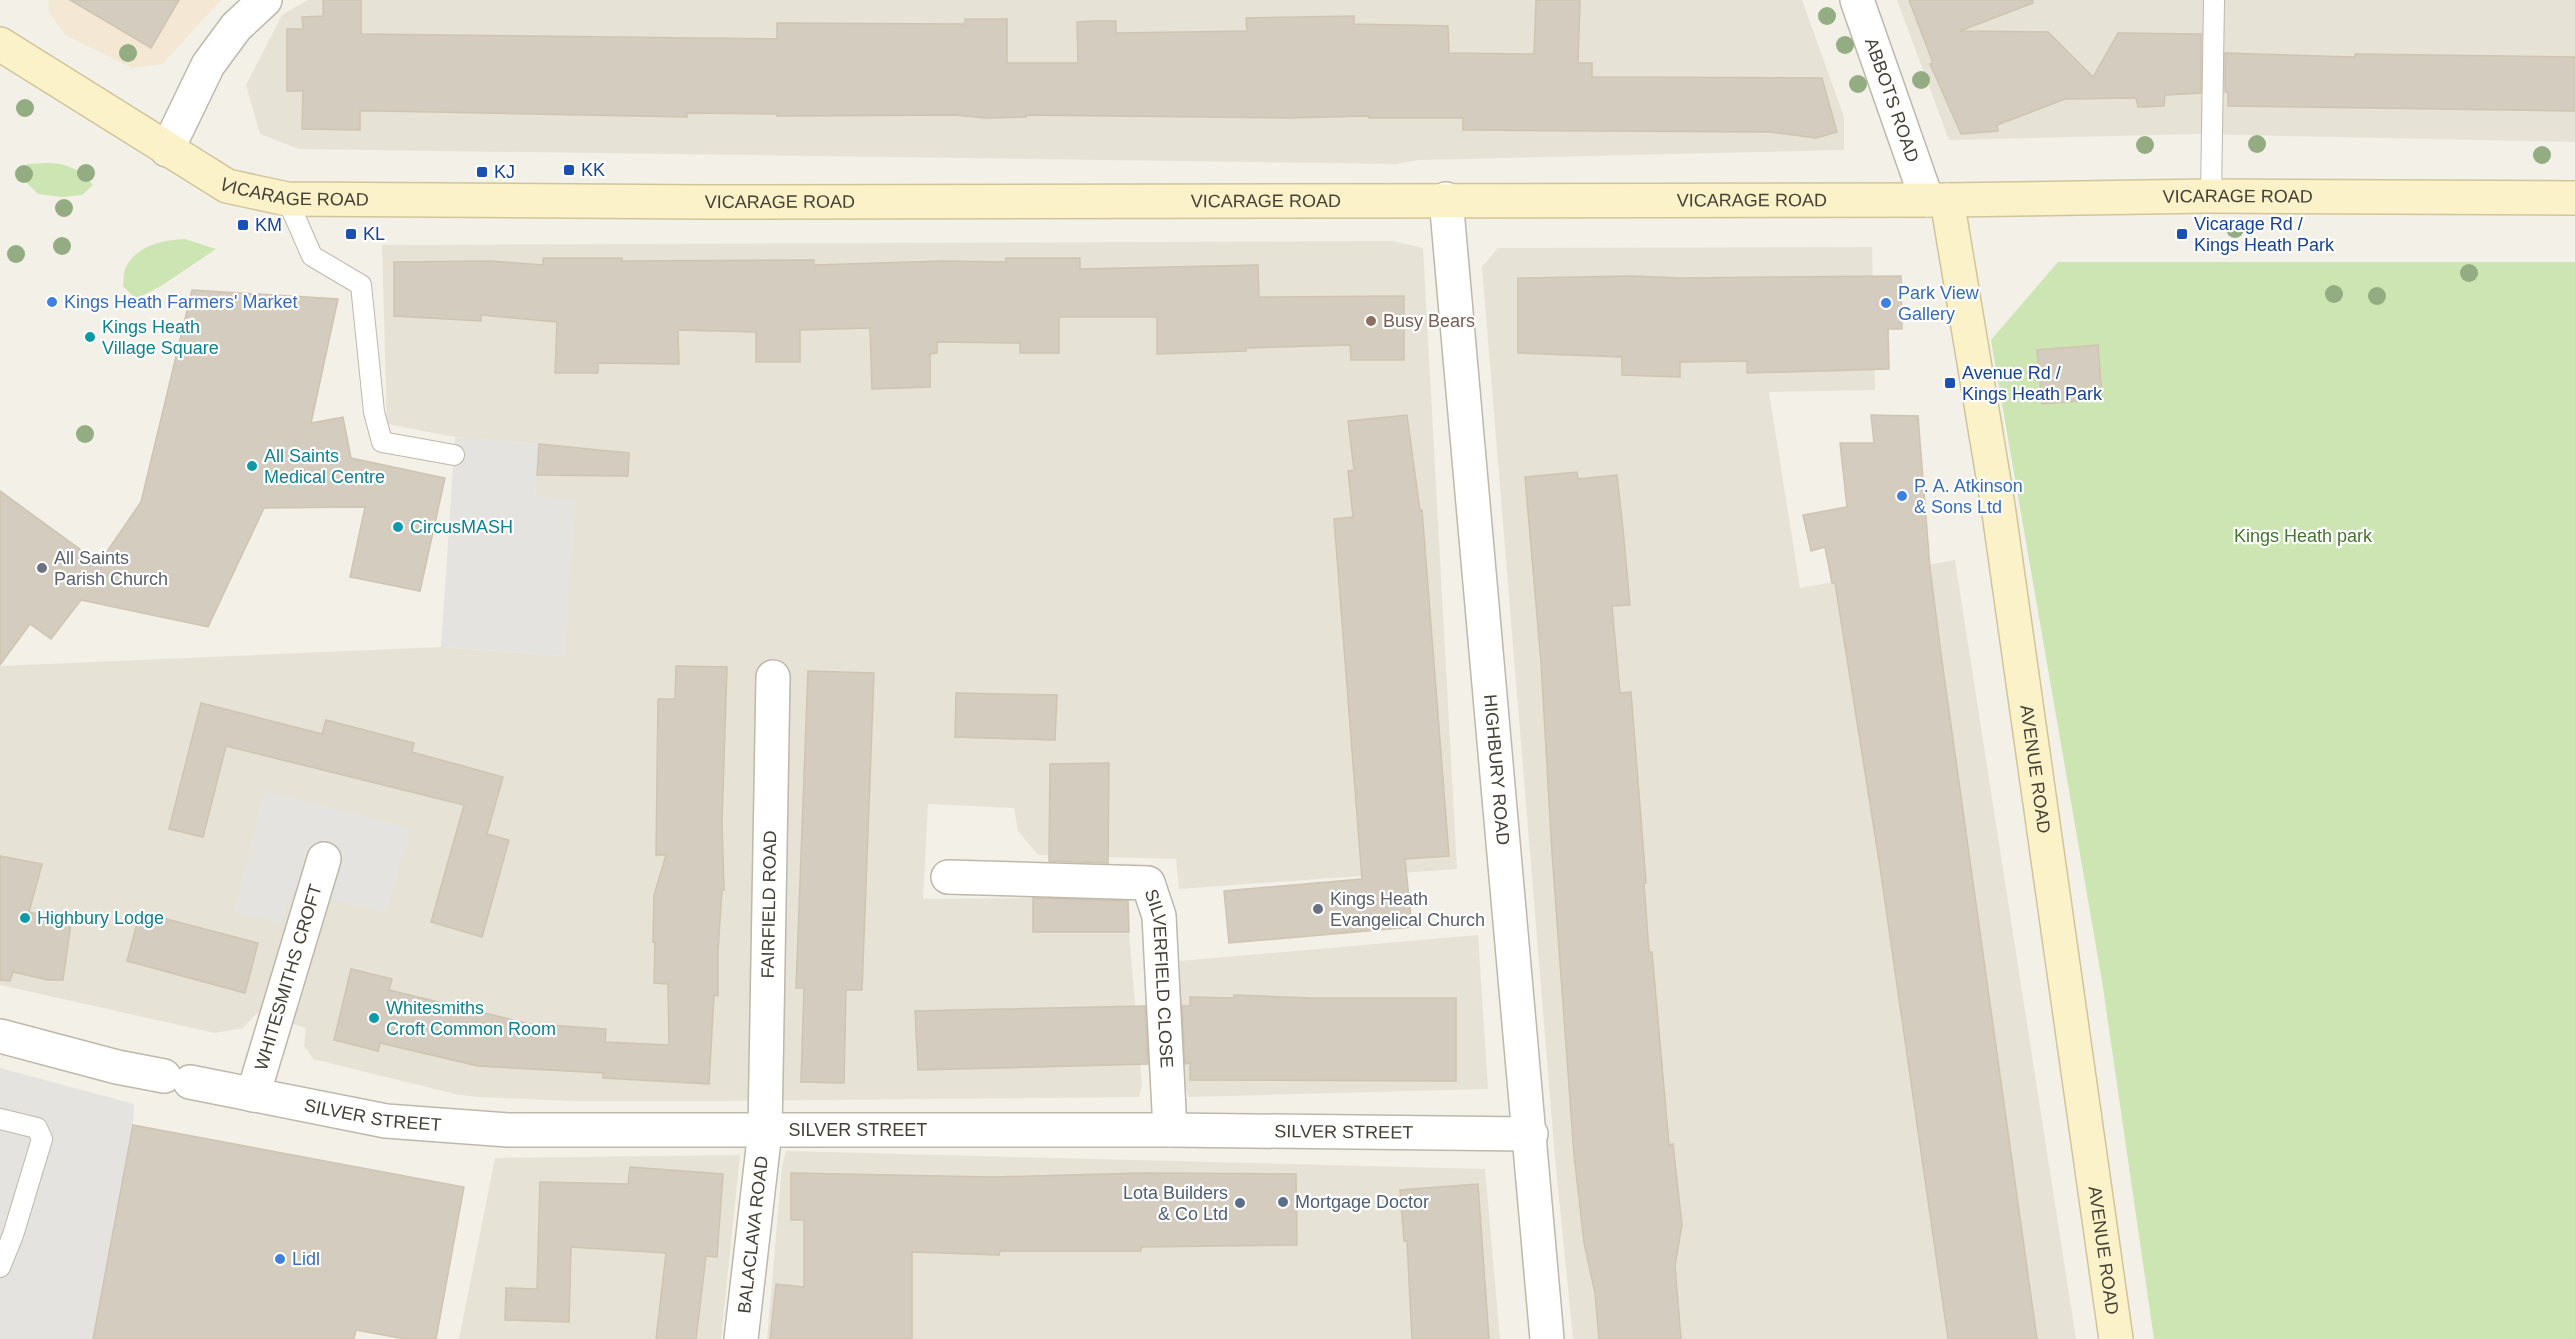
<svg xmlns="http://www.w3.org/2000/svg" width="2575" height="1339" viewBox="0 0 2575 1339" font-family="Helvetica,sans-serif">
  <rect width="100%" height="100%" fill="#f3f0e8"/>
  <path fill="#e6e2d6" d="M308 0H1802L1844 117V150L1419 160 1396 164 299 149 260 134 246 85 282 15Z
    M1897 0H2575V142L2197 134 1949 140Z
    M1392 241 1423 248 1457 869 1179 889 1176 859 1038 855 1018 831 1014 808 928 804 923 899 1128 897 1129 932 1142 1086 1139 1097 719 1101H574L477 1097 455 1094 313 1059 304 1045 306 1028 257 1013 243 1028 215 1033 0 985V666L441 647 564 656 535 497 538 444 455 437 387 424 382 245Z
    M1872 247 1875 390 1769 392 1800 588 1955 560 2076 1339H1573L1555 1158 1482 267 1498 248Z
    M1478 935 1488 1089 1189 1097 1182 1079 1180 961Z
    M786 1151 1485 1169 1500 1339H767L782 1167Z
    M740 1155 721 1339H459L495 1158Z"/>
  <path fill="#f4e8d4" d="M48 0H221L162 64 132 68 65 35 49 12Z"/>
  <path fill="#cce5b3" d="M45 163C67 163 78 168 93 185L82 195 63 197 38 194 19 175 28 164Z
    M185 239 216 249 161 286 136 299 123 286C124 280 123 272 126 267 137 245 164 240 185 239Z
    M2058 262H2575V1339H2154L2102 981 1991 340Z"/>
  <path fill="#e4e3df" d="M455 437 539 444 535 496 575 500 564 656 441 647Z
    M264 791 411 828 385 913 292 890 281 924 235 912Z
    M0 1068 134 1104 133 1125 93 1339H0Z"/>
  <path fill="#d4ccbe" stroke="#cec4b1" stroke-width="1.5" d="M70 0H179L151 48Z
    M323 0H361V34L777 39V23L965 24V19H1007V63H1078L1077 22 1093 21H1116V33L1247 31 1246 18 1354 16V24L1448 26 1449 53 1534 54 1536 0H1580L1578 63H1592V77L1822 78 1837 132 1816 138 1771 132 1463 130V118H1369V116L1288 118 1026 115V117L986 118 955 115 777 116V114L687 113V117L379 111H360V130L302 129 303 91H287V29H303L302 17 323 16Z
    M1909 0H2033V3L1960 31 2048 32 2093 77 2118 33 2201 34V93L2165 95 2164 106 2138 107 2136 98 2065 99 1997 125 1998 131 1961 134 1930 64 1933 63Z
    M2225 53 2355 57V54L2575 57V111L2228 106V92H2225Z
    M543 258H622V261L814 260V265L943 261 1006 262V258H1080V269L1258 265 1259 297 1404 296V360H1351L1350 345 1246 348V351L1157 354V317H1059V353H1020V343L937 342V353L930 354V387L872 389 870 328 800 330V362H756V332L678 330 679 364 598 363V373H555L557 322 481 315V321L394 316V262L491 261 543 265Z
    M1633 276 1680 278 1901 276 1902 329H1888L1889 369 1747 373V361L1680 362V377L1622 375V357L1518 353V278Z
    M192 290 338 299 311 423 343 417 351 458 445 478 420 591 350 577 365 507 264 508 208 627 81 600 51 639 30 624 0 665V491L99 563 141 502Z
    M2098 345 2102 399 2042 404 2037 350Z
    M1407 415 1420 511 1422 510 1449 856 1405 859 1412 927 1229 943 1224 891 1362 879 1334 519 1353 517 1348 471 1354 470 1348 421Z
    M1871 415 1918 416 1930 568 1941 654 2037 1339H1948L1880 867 1835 583H1832L1825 547 1811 551 1803 515 1847 507 1840 443H1874Z
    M539 444 629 453 628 476 537 475Z
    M1577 472 1578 479 1617 475 1623 529 1630 605 1612 606 1620 693 1631 692 1646 883H1644L1649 952H1652L1669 1145 1673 1144 1682 1225 1675 1265 1681 1339H1599L1595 1293 1584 1243 1574 1155 1552 853 1541 662 1525 477Z
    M676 666 727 667 722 821 724 890H722L718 951V996L714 995 709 1084 603 1078V1073L478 1066 380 1043 378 1051 334 1040 351 969 392 979 389 990 455 1006 530 1024 606 1029 605 1042 669 1045 668 984 654 983 655 942H653L654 895 666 855H656L658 699H675Z
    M808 671 874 673 862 990H846L844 1083 801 1082 804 988H796Z
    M956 693 1057 695 1055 740 955 737Z
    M201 703 322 734 326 720 414 743 412 752 503 777 487 834 509 840 482 937 431 922 464 805 226 746 203 837 169 829Z
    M1109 763 1108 863 1049 861 1050 764Z
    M0 856 42 864 29 912 71 923 63 980H48L13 972 10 981 0 980Z
    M1033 898 1128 901 1129 932H1033Z
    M140 912 258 943 245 993 127 961Z
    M1234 995 1311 998H1456V1081L1190 1080V1063L1185 1064 1182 1006H1190V997L1234 998Z
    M1145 1006 1148 1064 918 1070 915 1011Z
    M133 1125 464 1187 436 1339H405L356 1330 354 1339H93Z
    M630 1167 723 1174 717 1257 706 1256 696 1339H656L666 1253 571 1247 569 1322 505 1320 506 1288 537 1289 540 1182 628 1184Z
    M791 1173 993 1177 1141 1173 1296 1174 1297 1245 1141 1247V1251H1000L999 1255 912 1252V1339H770L776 1284 804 1287V1220H791Z
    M1478 1184 1489 1339H1412L1407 1241H1404L1400 1190Z"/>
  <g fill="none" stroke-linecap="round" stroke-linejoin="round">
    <g stroke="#beb8ab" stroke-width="22">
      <path id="lane" d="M2211 196 2214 0
        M287 199 312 256 361 285 374 412 382 442 454 455
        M0 1119 37 1128 42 1139 13 1235 0 1267"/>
    </g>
    <g stroke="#beb8ab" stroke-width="36">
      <g id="street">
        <path id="s1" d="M1857 0 1927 200"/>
        <path d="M167 150 208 65 236 27 265 0"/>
        <path id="s2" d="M1446 199 1547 1339"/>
        <path id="s3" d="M948 877 1148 883 1159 916 1170 1130"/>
        <path d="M0 1036 117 1067 164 1076"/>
        <path id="s4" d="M190 1082 386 1121 508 1130H1170L1531 1134"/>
        <path id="s5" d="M253 1095 324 859"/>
        <path id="s6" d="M741 1339 765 1131 773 677"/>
      </g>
    </g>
    <g stroke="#d0c599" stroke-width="36">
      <g id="secondary">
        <path id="s7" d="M0 44 227 186 287 199 704 202 1947 200 2211 196 2575 198"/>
        <path id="s8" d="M1947 200 1998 506 2116 1339"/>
      </g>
    </g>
    <use href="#lane" stroke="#fff" stroke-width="20"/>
    <use href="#street" stroke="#fff" stroke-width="33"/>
    <use href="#secondary" stroke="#fbf2c9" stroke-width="33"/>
  </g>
  <g fill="#93ac81">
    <circle cx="1827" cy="16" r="9"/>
    <circle cx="1845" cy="45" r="9"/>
    <circle cx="128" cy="53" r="9"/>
    <circle cx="1921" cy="80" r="9"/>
    <circle cx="1858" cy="84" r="9"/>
    <circle cx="25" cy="108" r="9"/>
    <circle cx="2257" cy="144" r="9"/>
    <circle cx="2145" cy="145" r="9"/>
    <circle cx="2542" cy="155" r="9"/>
    <circle cx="86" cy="173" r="9"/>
    <circle cx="24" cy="174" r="9"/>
    <circle cx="64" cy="208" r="9"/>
    <circle cx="2235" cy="229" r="9"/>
    <circle cx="62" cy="246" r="9"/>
    <circle cx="16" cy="254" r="9"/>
    <circle cx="2469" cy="273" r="9"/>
    <circle cx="2334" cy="294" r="9"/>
    <circle cx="2377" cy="296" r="9"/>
    <circle cx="85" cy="434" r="9"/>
  </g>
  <g fill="#1a4fb4" stroke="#fff" stroke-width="2">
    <rect x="563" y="164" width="12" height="12" rx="3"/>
    <rect x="476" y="166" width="12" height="12" rx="3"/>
    <rect x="237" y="219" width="12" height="12" rx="3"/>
    <rect x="345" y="228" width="12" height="12" rx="3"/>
    <rect x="2176" y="228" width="12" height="12" rx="3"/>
    <rect x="1944" y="377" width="12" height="12" rx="3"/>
  </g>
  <g fill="#3f7fe0" stroke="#fff" stroke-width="2">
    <circle cx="52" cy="302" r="6"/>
    <circle cx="1886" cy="303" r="6"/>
    <circle cx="1902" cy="496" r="6"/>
    <circle cx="280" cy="1259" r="6"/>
  </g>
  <circle fill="#8d6e63" stroke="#fff" stroke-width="2" cx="1371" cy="321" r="6"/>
  <g fill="#0f9aa8" stroke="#fff" stroke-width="2">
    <circle cx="90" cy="337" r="6"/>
    <circle cx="252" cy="466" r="6"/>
    <circle cx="398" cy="527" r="6"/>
    <circle cx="25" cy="918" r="6"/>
    <circle cx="374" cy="1018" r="6"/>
  </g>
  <g fill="#6b7280" stroke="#fff" stroke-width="2">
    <circle cx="42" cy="568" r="6"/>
    <circle cx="1318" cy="909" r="6"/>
  </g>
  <g fill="#5c6f8a" stroke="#fff" stroke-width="2">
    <circle cx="1283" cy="1202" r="6"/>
    <circle cx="1240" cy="1203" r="6"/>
  </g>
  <g text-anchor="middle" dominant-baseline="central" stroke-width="4.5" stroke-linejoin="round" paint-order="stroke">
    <g font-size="18" fill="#464137" stroke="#fff">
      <text stroke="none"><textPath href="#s1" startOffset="106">ABBOTS ROAD</textPath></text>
      <text stroke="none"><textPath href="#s7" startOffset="336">VICARAGE ROAD</textPath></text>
      <text stroke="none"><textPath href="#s7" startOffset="2280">VICARAGE ROAD</textPath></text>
      <text stroke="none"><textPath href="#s7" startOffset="1308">VICARAGE ROAD</textPath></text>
      <text stroke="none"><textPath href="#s7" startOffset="1794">VICARAGE ROAD</textPath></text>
      <text stroke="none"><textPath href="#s7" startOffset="822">VICARAGE ROAD</textPath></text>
      <text stroke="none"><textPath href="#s2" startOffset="573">HIGHBURY ROAD</textPath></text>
      <text stroke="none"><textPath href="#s8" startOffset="576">AVENUE ROAD</textPath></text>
      <text stroke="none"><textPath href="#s6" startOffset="436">FAIRFIELD ROAD</textPath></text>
      <text stroke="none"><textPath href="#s5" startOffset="123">WHITESMITHS CROFT</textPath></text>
      <text stroke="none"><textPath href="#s3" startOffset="297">SILVERFIELD CLOSE</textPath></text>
      <text stroke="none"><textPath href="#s4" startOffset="186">SILVER STREET</textPath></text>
      <text stroke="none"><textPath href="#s4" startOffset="672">SILVER STREET</textPath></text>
      <text stroke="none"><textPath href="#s4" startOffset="1158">SILVER STREET</textPath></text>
      <text stroke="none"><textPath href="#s6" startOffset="105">BALACLAVA ROAD</textPath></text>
      <text stroke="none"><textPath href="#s8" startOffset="1062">AVENUE ROAD</textPath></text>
    </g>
    <g font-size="18" fill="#164399" stroke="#fff" text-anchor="start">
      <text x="581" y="170">KK</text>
      <text x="494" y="172">KJ</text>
      <text x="2194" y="224">Vicarage Rd /<tspan x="2194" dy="21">Kings Heath Park</tspan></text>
      <text x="255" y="225">KM</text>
      <text x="363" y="234">KL</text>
      <text x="1962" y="373">Avenue Rd /<tspan x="1962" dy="21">Kings Heath Park</tspan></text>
    </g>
    <g font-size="18" fill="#366cbe" stroke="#fff" text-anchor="start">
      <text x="1898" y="293">Park View<tspan x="1898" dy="21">Gallery</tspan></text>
      <text x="64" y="302">Kings Heath Farmers' Market</text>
      <text x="1914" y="486">P. A. Atkinson<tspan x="1914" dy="21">&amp; Sons Ltd</tspan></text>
      <text x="292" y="1259">Lidl</text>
    </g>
    <g font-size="18" fill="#785e54" stroke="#fff" text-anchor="start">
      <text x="1383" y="321">Busy Bears</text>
    </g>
    <g font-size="18" fill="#0d838f" stroke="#fff" text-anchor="start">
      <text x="102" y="327">Kings Heath<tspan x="102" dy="21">Village Square</tspan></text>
      <text x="264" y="456">All Saints<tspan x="264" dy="21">Medical Centre</tspan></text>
      <text x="410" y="527">CircusMASH</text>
      <text x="37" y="918">Highbury Lodge</text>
      <text x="386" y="1008">Whitesmiths<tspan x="386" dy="21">Croft Common Room</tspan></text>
    </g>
    <g font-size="18" fill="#45742d" stroke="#fff">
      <text x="2303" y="536">Kings Heath park</text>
    </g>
    <g font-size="18" fill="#5b616d" stroke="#fff" text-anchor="start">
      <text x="54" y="558">All Saints<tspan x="54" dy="21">Parish Church</tspan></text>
      <text x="1330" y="899">Kings Heath<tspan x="1330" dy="21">Evangelical Church</tspan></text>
    </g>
    <g font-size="18" fill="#4e5e75" stroke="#fff" text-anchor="end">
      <text x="1228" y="1193">Lota Builders<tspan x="1228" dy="21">&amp; Co Ltd</tspan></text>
      <text x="1295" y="1202" text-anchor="start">Mortgage Doctor</text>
    </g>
  </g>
</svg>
